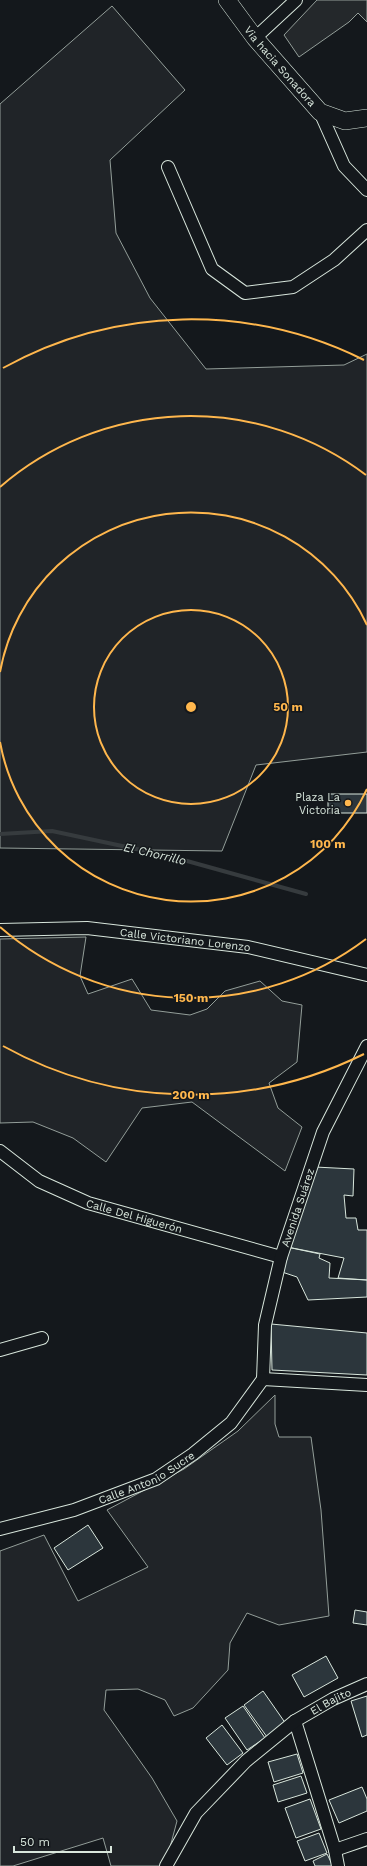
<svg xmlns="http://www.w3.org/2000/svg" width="367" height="1866" viewBox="0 0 367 1866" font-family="'Work Sans',sans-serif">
  <rect width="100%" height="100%" fill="#14181c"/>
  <path fill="#202428" stroke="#939e99" d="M112 6 185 90 110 160 116 233 150 298 206 369 344 365 367 354V752L256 765 222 851 0 848V104Z
    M86 937 80 976 88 994 132 979 151 1010 190 1015 207 1009 225 991 260 981 282 1001 302 1005 297 1062 269 1083 278 1108 302 1127 285 1171 192 1102 142 1108 106 1162 73 1138 33 1122 0 1123V939Z
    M275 1395V1424L279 1437H311L321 1510 329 1616 279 1625 247 1613 230 1643 228 1670 193 1708 174 1716 165 1700 138 1689 106 1690 104 1710 152 1778 177 1821 165 1866H111L103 1838 13 1866H0V1551L44 1535 78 1601 148 1567 107 1510 184 1469 238 1431Z"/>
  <path fill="#24282b" stroke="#939e99" d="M317 0H367V22L358 13 349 22 299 57 284 35Z"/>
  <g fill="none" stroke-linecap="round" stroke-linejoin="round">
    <path stroke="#363b3e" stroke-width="4" d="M0 834 52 831 169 856 306 894"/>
  </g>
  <path fill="#2c363c" stroke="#d8e6dc" d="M328 794H367V813H328Z
    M315 1167 354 1169 353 1196 344 1195 346 1218H356L358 1230H367V1280L338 1278 344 1258 287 1247Z
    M287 1247 320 1254 319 1258 330 1263 329 1278 367 1280V1297L308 1300 297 1277 282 1272Z
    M271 1324 367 1333V1375L272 1370Z
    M88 1525 103 1548 68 1570 54 1548Z
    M355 1610 367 1612V1625L353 1623Z
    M326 1656 338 1678 304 1697 292 1675Z
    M263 1691 286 1724 267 1737 244 1705Z
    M367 1696V1735L362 1737 351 1701Z
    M243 1706 265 1738 247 1750 225 1718Z
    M222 1725 243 1753 227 1765 206 1738Z
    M297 1754 303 1773 274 1782 268 1762Z
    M301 1776 307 1793 278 1802 273 1785Z
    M362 1787 367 1799V1811L339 1823 329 1800Z
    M310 1799 321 1829 296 1838 285 1808Z
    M319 1833 327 1853 305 1861 297 1841Z
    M327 1854 333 1866H315L313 1861Z"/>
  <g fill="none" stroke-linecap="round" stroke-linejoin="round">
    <g stroke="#d8e6dc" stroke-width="14">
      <g id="street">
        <path d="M255 38 296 0"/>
        <path d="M320 112 344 166 367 190"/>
        <path d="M168 167 212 269 245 293 293 287 334 260 367 230"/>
        <path id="s1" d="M0 930 87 928 248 947 367 975"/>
        <path id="s2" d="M0 1151 39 1181 88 1203 281 1257"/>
        <path d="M0 1350 42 1338"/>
        <path id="s3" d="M263 1379 265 1325 281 1257 323 1132 367 1046"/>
        <path d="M263 1379 367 1385"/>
        <path id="s4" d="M0 1529 74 1510 156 1479 193 1454 231 1423 263 1379"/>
        <path d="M295 1721 335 1850 338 1866"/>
        <path d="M335 1850 367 1839"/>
        <path id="s5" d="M166 1866 196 1813 246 1761 295 1721 333 1699 367 1684"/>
      </g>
    </g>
    <g stroke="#d8e6dc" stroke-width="18">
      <g id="secondary">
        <path id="s6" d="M227 0 255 38 320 112 345 121 367 118"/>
      </g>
    </g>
    <use href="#street" stroke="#14181c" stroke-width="12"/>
    <use href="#secondary" stroke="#14181c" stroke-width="17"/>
  </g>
  <g fill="none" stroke="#ffb74d" stroke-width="2">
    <circle cx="191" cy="707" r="97"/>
    <path d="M367 789A194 194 0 0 1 0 742M0 672A194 194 0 0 1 367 625"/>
    <path d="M366 939A291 291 0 0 1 0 927M0 487A291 291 0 0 1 366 475"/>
    <path d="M364 1054A388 388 0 0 1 3 1046M3 368A388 388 0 0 1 364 360"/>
  </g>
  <circle fill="#ffb74d" stroke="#14181c" stroke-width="1.5" cx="348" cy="803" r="4"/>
  <g text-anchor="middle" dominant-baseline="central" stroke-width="3" stroke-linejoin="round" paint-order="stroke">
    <g font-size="11" fill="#d8e6dc" stroke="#14181c">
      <text stroke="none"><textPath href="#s6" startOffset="85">Via hacia Sonadora</textPath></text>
      <text stroke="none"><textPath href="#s1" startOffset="186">Calle Victoriano Lorenzo</textPath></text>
      <text stroke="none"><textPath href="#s3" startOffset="176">Avenida Suárez</textPath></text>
      <text stroke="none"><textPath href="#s2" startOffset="151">Calle Del Higuerón</textPath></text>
      <text stroke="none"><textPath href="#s4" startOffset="156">Calle Antonio Sucre</textPath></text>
      <text stroke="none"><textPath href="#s5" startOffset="237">El Bajito</textPath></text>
    </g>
    <g font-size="11" fill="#d8e6dc" stroke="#14181c" text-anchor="end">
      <text x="340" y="797">Plaza La<tspan x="340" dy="13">Victoria</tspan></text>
    </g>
    <g font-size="12" font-style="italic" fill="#d8e6dc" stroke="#14181c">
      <text transform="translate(155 854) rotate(13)">El Chorrillo</text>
    </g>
  </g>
  <circle cx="191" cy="707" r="6" fill="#ffb74d" stroke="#14181c" stroke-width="2"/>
  <g font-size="12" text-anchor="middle" font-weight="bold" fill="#ffb74d" stroke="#14181c" stroke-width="3" stroke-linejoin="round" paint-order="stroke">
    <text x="288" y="711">50 m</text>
    <text x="328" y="848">100 m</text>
    <text x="191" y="1002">150 m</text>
    <text x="191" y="1099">200 m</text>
  </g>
  <path d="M14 1846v6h97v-6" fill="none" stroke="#d8e6dc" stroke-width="2"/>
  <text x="20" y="1846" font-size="12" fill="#d8e6dc" stroke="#14181c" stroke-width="3" paint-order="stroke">50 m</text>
</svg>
